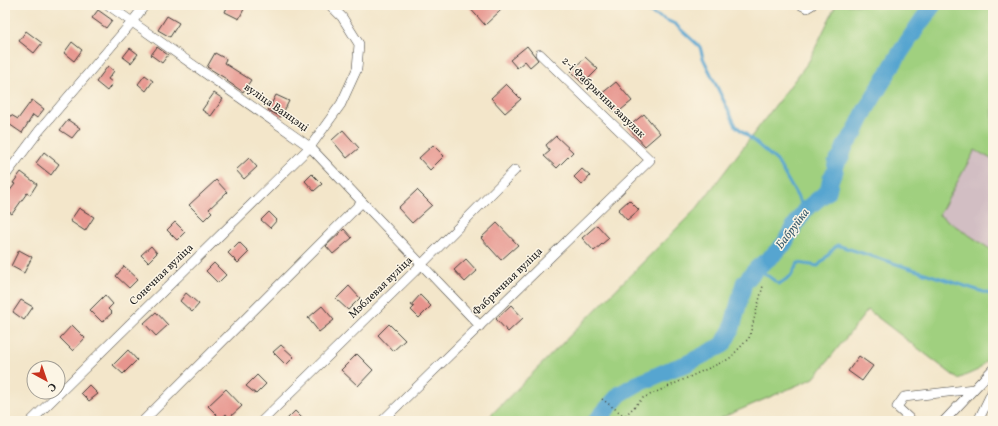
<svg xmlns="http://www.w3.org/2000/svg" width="998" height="426" viewBox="0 0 998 426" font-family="Vollkorn,serif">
  <rect width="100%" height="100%" fill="#fcf5e5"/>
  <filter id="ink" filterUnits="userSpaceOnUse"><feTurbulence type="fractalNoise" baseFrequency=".025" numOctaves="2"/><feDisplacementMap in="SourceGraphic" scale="8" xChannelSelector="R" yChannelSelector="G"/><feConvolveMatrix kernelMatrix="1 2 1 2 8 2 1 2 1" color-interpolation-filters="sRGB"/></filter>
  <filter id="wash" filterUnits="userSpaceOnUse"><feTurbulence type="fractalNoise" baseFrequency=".012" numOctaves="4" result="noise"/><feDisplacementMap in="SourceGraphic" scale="16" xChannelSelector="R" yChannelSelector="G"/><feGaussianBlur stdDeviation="0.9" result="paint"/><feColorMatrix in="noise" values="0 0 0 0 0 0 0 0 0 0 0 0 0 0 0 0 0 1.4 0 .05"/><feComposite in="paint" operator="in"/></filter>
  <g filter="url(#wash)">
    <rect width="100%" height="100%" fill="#f3e6ca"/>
    <path fill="#d2bec3" d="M975 150 993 160V251L939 215Z"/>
    <path fill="#a0d07f" stroke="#5e764e" d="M836 5H993V160L975 150 939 215 993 251V353L978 370 958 379 868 310 814 378 721 418 718 421H485L697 208 809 61Z"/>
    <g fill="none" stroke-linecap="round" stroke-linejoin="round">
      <path stroke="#56a5d0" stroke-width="3" d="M633 5 675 24 700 47 703 58 736 126 777 161 805 210
        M757 268 779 284 791 276 798 263 818 266 837 245 993 295"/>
      <path stroke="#56a5d0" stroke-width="17" d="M596 421 620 394 637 384 649 379 669 370 686 364 723 345 732 328 744 283 757 268 773 255 784 244 790 233 805 210 828 191 831 178 835 171 836 163 841 157 845 146 855 132 865 111 898 56 918 26 933 5"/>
    </g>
    <g id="blocks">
      <path fill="#e7958e" d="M228 5H246L239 19 225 12Z
        M467 5H497L501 10 485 25Z
        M98 10 112 20 106 28 92 18Z
        M167 16 179 23 170 37 158 30Z
        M26 31 42 43 34 53 19 41Z
        M72 42 82 50 74 61 64 53Z
        M527 46 538 60 530 67 525 61 517 68 510 60Z
        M157 47 168 55 162 63 151 55Z
        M130 48 138 54 131 63 123 57Z
        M215 53 226 59 224 63 251 80 243 92 227 81 228 80 207 67Z
        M585 57 598 69 583 84 571 72Z
        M108 66 114 71 108 79 112 82 111 83 112 84 107 91 96 82Z
        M145 75 153 81 146 91 138 84Z
        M616 82 632 101 616 114 600 95Z
        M506 84 521 99 505 113 491 98Z
        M214 93 223 99 211 116 202 110Z
        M276 95 289 101 281 117 268 110Z
        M32 100 44 109 37 118 33 115 22 133 6 122 11 115 18 119Z
        M644 114 660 133 645 146 628 127Z
        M68 120 80 128 72 138 60 130Z
        M343 130 359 148 347 158 332 140Z
        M556 136 573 152 557 168 544 156 550 151 546 145Z
        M433 145 444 156 430 170 419 158Z
        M44 152 59 164 51 175 36 163Z
        M249 158 257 167 244 179 236 170Z
        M582 169 590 176 582 185 574 177Z
        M21 172 37 184 30 195 27 193 12 214 5 209V197L15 184 13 183Z
        M312 174 322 184 314 191 305 181Z
        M216 180 227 192 209 209 212 212 204 220 189 205Z
        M417 190 432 205 412 223 398 208Z
        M629 200 639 210 627 220 618 210Z
        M79 208 94 217 85 231 70 221Z
        M269 212 277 220 270 228 261 220Z
        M175 222 185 232 177 240 167 230Z
        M497 223 518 245 501 260 481 238Z
        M597 225 609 238 594 251 582 238Z
        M344 229 352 238 333 254 326 246Z
        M239 242 249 252 238 263 228 253Z
        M151 246 157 253 148 262 141 255Z
        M19 250 32 257 24 273 11 266Z
        M466 259 477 271 465 282 454 270Z
        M214 263 226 275 218 283 206 271Z
        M124 266 138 279 129 288 116 276Z
        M349 286 360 298 348 310 336 299Z
        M186 293 199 304 192 312 180 301Z
        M105 295 113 304 108 309 112 313 102 322 90 310Z
        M420 295 431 306 419 318 411 310 414 307 411 305Z
        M21 300 33 307 24 320 13 312Z
        M511 305 523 318 508 332 496 319Z
        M322 306 334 320 319 332 308 318Z
        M156 312 168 325 156 336 144 323Z
        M389 324 405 340 393 351 378 335Z
        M72 325 85 338 73 351 60 338Z
        M281 345 294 357 286 365 273 352Z
        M128 350 137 360 123 374 113 365Z
        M357 354 373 370 358 386 341 370Z
        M859 356 873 366 862 381 848 371Z
        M257 375 266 384 256 394 246 386Z
        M89 385 98 394 89 401 81 393Z
        M226 389 242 406 229 418 226 414 221 419 208 406Z
        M295 411 305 421H285Z"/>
    </g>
  </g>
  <g filter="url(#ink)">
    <use href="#blocks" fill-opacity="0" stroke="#3c3a36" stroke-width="1"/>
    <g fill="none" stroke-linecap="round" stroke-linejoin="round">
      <g stroke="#3c3a36" stroke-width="10">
        <path id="minor" d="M108 5 310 147 480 326
          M801 5 807 8 812 5
          M5 176 39 131 132 22 145 5
          M31 421 310 147 341 104 357 69 359 44 342 17 330 5
          M143 421 362 202
          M262 421 421 265 515 170
          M382 421 650 160 540 54
          M912 421 897 407 904 397 974 389
          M944 421 993 369
          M978 421 993 390"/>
      </g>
      <path stroke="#3c3a36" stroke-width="1.5" stroke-dasharray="1 3" stroke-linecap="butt" d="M602 399 631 421
        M620 421 643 398 729 359 749 338 763 286"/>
      <use href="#minor" stroke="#fff" stroke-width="9"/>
    </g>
  </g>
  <g text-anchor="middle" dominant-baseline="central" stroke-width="3" stroke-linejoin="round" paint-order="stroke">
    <g font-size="11" fill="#1c1c1c" stroke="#fcf5e5">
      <text transform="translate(603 98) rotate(44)">2-і Фабрычны завулак</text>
      <text transform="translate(276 108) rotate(35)">вуліца Ванцэці</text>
      <text transform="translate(162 275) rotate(-44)">Сонечная вуліца</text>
      <text transform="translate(508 282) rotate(-44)">Фабрычная вуліца</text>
      <text transform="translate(381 288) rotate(-44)">Мэблевая вуліца</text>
    </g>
    <g font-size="12" font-style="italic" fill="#365a6d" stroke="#fcf5e5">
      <text transform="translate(793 229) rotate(-53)">Бабруйка</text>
    </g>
  </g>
  <rect width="998" height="426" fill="none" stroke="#fcf5e5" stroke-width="20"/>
  <g transform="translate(46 380) rotate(140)"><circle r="19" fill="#fcf5e5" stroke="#a29e95"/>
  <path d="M0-3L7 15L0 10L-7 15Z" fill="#c8321e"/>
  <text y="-6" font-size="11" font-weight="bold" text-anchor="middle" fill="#1c1c1c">С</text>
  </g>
</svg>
